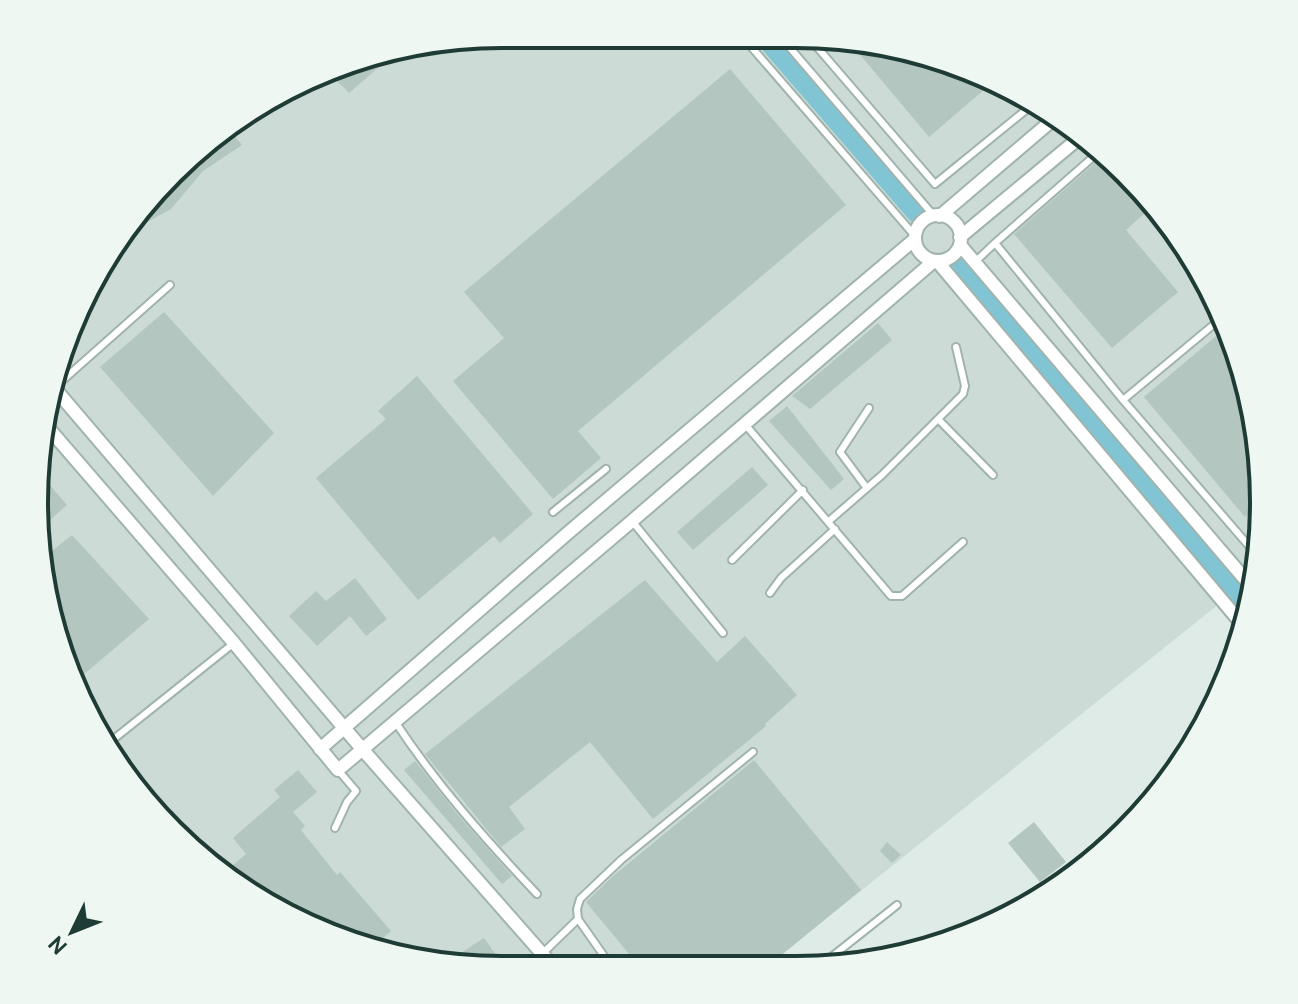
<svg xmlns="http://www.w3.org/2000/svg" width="1298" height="1004" viewBox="0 0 1298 1004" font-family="Cabin,sans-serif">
  <rect width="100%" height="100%" fill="#deebe6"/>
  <path fill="#ccdbd5" d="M502 34 826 35 946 59 1081 130 1185 242 1255 411V575L767 966H440L351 945 242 891 113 762 50 624 34 502 50 381 96 268 171 171 268 97 380 50Z"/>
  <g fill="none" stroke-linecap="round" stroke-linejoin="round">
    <path stroke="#81c5d5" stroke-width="22" d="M764 35 917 212
      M955 262 1249 607"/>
  </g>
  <path fill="#b3c6bf" d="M847 39 946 59 992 83 929 137Z
    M402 47 349 93 328 72 380 50Z
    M730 69 846 205 578 431 601 458 553 499 453 381 504 338 464 292Z
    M228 128 242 145 203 171 171 209 138 227 132 221 171 171Z
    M1104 155 1152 207 1126 230 1178 292 1112 348 1014 234Z
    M164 312 274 433 213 496 100 367Z
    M878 323 892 340 810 409 792 396Z
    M1222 331 1255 411V508L1245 517 1144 397Z
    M417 376 533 514 500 543 494 536 418 600 316 478 386 419 378 411Z
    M787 406 844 479 831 490 769 421Z
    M752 467 768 485 693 550 677 532Z
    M42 476 67 505 50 520 34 502 37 480Z
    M72 535 149 619 76 681 50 624 42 559Z
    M355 578 387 619 366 636 350 616 317 646 289 616 316 591 326 601Z
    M645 580 717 662 745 636 797 695 765 724 766 726 653 819 590 742 509 807 525 829 501 847 425 754Z
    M754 760 861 890 768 966H639L586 902 612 877Z
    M415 761 458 815 512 876 502 884 404 770Z
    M298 770 317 792 293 812 305 826 301 830 337 875 340 872 391 931 370 949 351 945 242 891 224 873 246 854 233 838 280 797 274 790Z
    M1034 822 1066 862 1040 882 1008 843Z
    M887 842 901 855 892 863 880 851Z
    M484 938 504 966H441Z"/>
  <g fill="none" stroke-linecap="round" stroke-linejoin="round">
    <g stroke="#a1b3ad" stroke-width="10">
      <path id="service" d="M741 35 915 236
        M779 35 934 216
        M810 35 811 40 935 184 1032 105
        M995 243 1100 151
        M975 262 995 243 1123 400 1255 553
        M54 388 170 285
        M1123 400 1218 321
        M938 419 993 475
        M744 423 891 596H902L963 542
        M866 487 840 452 869 408
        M553 512 606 469
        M632 521 723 633
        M829 521 882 475 963 394 965 386 956 347
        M732 560 803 490
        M770 593 781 578 835 529
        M396 723C437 785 486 840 537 894
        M105 746 234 643
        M335 828 347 802 356 791 338 770
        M578 919 577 909 580 899 621 860 753 752
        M542 954 578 919 611 966
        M820 966 897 905"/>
    </g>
    <g stroke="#a1b3ad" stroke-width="16">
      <path id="minor" d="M915 238a23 23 0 1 1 46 0a23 23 0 1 1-46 0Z
        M940 216 1056 117
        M960 237 1084 134
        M960 245 1255 591
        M937 261 1242 624
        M50 383 363 750 553 966
        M44 423 234 643 338 770 632 521 934 261
        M320 749 569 532 915 239"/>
    </g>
    <use href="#service" stroke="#fff" stroke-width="6"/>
    <use href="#minor" stroke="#fff" stroke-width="12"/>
  </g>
  <path d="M0 0H1298V1004H0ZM502 48H796A454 454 0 0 1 1250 502V502A454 454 0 0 1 796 956H502A454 454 0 0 1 48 502V502A454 454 0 0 1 502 48Z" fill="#eff7f3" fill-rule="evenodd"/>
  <path fill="none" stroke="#1e3c35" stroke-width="4" d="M502 48H796A454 454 0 0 1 1250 502V502A454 454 0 0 1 796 956H502A454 454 0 0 1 48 502V502A454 454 0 0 1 502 48Z"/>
  <g transform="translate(72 932) rotate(227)" stroke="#eff7f3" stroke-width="6" paint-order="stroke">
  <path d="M0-6L14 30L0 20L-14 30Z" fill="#1e3c35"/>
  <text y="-12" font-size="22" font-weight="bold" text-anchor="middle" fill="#1e3c35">N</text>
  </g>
</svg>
